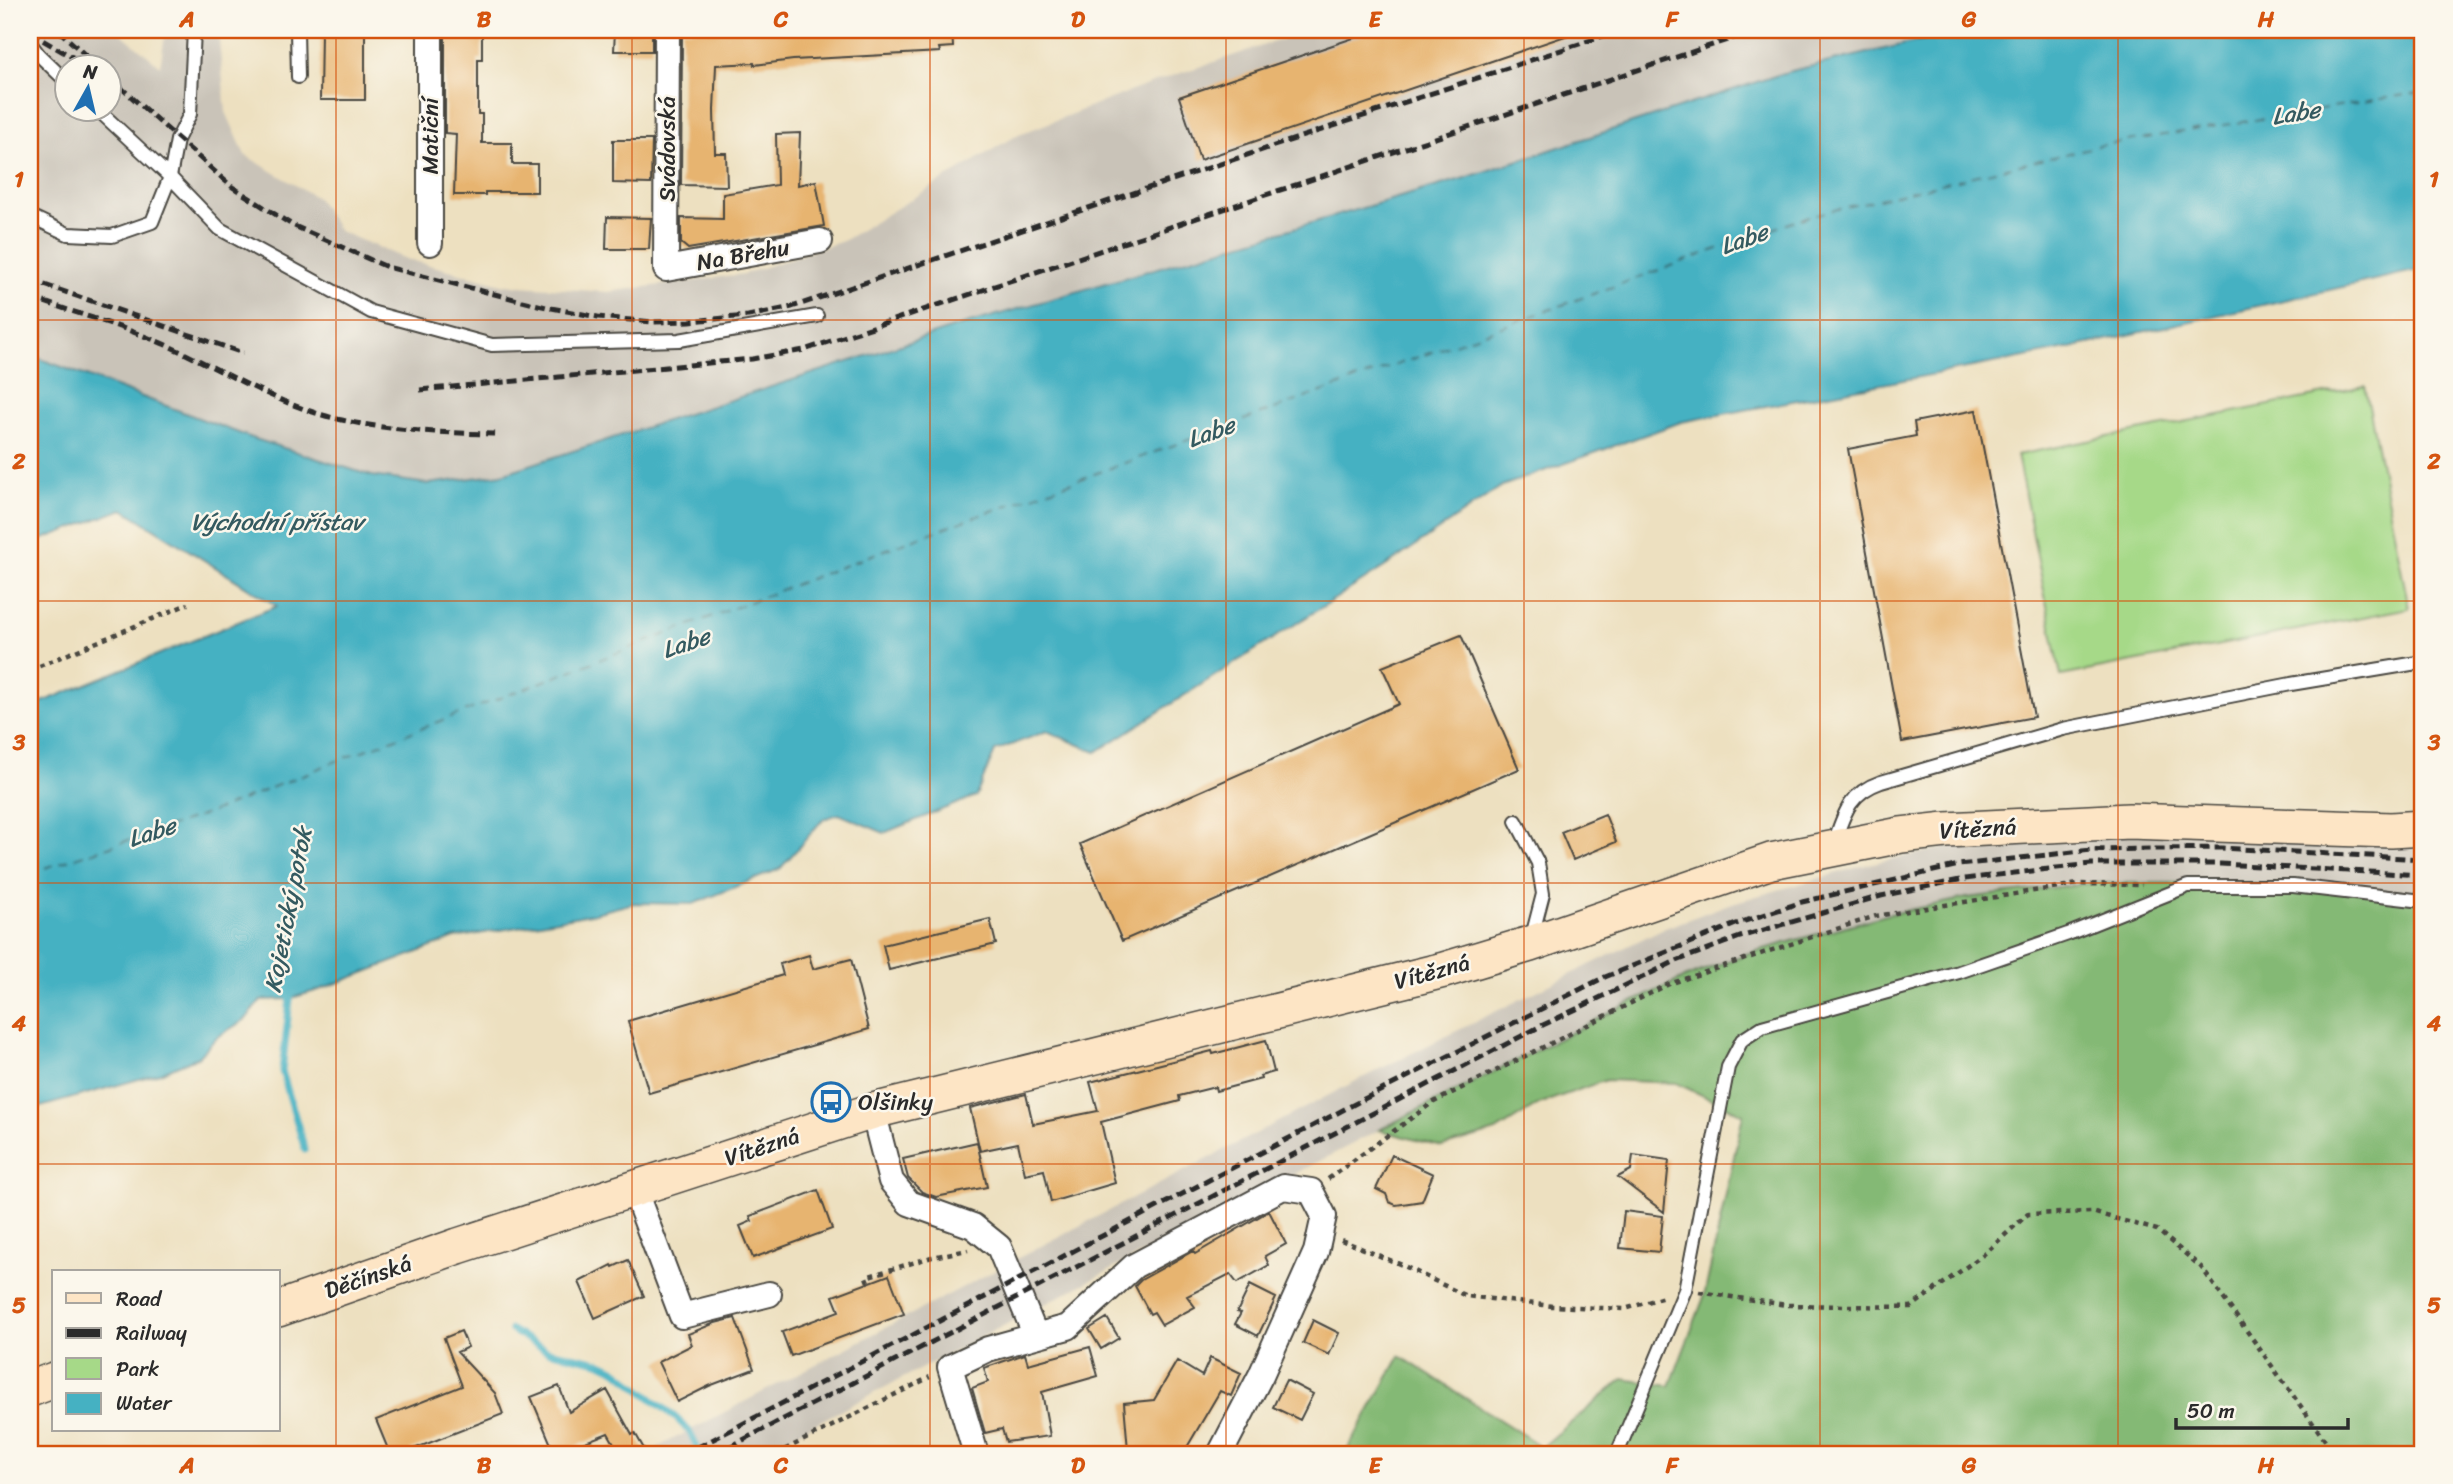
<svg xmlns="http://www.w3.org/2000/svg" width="2453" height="1484" viewBox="0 0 2453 1484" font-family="Sriracha,sans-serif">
  <rect width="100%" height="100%" fill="#fbf7ec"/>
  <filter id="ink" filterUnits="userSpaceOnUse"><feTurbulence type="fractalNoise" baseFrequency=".0143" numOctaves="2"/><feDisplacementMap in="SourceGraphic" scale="14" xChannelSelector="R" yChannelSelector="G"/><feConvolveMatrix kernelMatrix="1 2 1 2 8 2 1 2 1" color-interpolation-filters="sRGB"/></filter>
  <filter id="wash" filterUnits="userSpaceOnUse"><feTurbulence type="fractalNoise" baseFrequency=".00686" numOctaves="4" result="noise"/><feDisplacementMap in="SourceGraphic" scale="28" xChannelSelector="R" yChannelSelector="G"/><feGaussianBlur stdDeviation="1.57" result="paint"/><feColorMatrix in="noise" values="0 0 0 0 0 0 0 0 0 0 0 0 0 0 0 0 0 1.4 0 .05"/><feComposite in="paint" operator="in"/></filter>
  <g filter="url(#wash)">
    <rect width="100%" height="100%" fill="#ede0c0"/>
    <path fill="#c9c3b8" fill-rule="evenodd" d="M30 30H117L160 66 166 30H218L226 112 245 155 317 198 339 231 406 259 506 285 608 292 744 274 843 241 1015 136 1160 80 1310 30H1965L1787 72 1465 178 956 327 502 474 428 484 372 476 252 438 30 355ZM66 66H108V108H66Z
      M2089 830 2423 840V894L2221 883H2092L1967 898 1886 915 1746 954 1681 979 1551 1042 1379 1130 757 1454H645L1354 1082 1660 930 1729 904 1873 863 1958 845Z"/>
    <path fill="#a6d988" stroke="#68825a" stroke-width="2" d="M2365 386 2409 608 2061 676 2017 455Z"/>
    <path fill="#84b974" stroke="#587250" stroke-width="2" d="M2092 883H2221L2423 894V1454H1345L1400 1356 1542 1447 1623 1379 1670 1386 1704 1297 1743 1114 1676 1083 1606 1080 1539 1104 1496 1131 1442 1147 1379 1130 1622 1007 1682 979 1746 954 1886 915 1967 898Z"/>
    <path fill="#45b1c2" stroke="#386e76" stroke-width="2" d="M1965 30H2423V269L2057 351 1681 422 1502 486 1386 566 1096 752 1047 731 995 751 976 796 884 833 839 814 823 819 780 869 693 904 634 903 591 914 455 938 319 990 288 999 261 1000 246 1019 217 1037 198 1057 160 1073 30 1110V707L277 606 123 509 30 544V355L252 438 372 476 428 484 502 474 956 327 1465 178 1787 72Z"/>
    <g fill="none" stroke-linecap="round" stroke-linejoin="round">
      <path stroke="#45b1c2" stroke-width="7" d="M291 990 282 1071 305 1150
        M511 1330 548 1351 599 1362 616 1370 676 1418 689 1431 701 1454"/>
      <path stroke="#345a60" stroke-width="2" stroke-dasharray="9 7" stroke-linecap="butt" d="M30 873 210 813 339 760 903 543 1809 216 2098 146 2423 92"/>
    </g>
    <g id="blocks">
      <path fill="#e7b470" d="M321 30H365V100H320Z
        M445 30H482V59H478V114H482V143H512V164H537V192H485V195H454L456 134 445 133Z
        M615 30H652V51H614Z
        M682 30H952L953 47 939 48 940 52 793 60 754 65V63L716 65 714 110 715 153H726L727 186 681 185Z
        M1377 30H1573L1574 33 1200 160 1179 97Z
        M800 133 798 185 816 181 824 226 688 249 681 243V218L723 219V194L777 185 776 134Z
        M613 140H652L651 184 613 183Z
        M607 217 651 218 649 249H606Z
        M1976 410 2034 717 1902 742 1848 449 1916 436 1914 422Z
        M1461 635 1519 769 1122 941 1080 844 1399 704 1382 667Z
        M1605 814 1616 842 1573 860 1561 832Z
        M990 919 996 944 889 970 883 945Z
        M809 955 813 969 851 959 869 1029 649 1093 628 1021 783 975 780 964Z
        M1266 1040 1274 1072 1260 1076 1261 1079 1216 1091 1215 1087 1179 1096 1180 1101 1101 1122 1115 1183 1051 1202 1044 1170 1025 1174 1018 1143 980 1151 970 1108 1026 1094 1033 1124 1098 1111 1090 1082 1212 1051 1213 1054Z
        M977 1142 987 1187 936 1197 922 1192 908 1178 903 1159Z
        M1392 1155 1433 1174 1422 1201 1396 1205 1389 1202 1386 1194 1376 1189Z
        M1633 1155 1669 1160 1664 1212 1618 1177 1631 1170Z
        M818 1190 832 1229 753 1258 740 1226 752 1221 750 1216Z
        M1269 1211 1286 1244 1265 1256 1269 1265 1237 1283 1230 1274 1187 1296 1195 1307 1162 1325 1154 1312 1150 1314 1135 1286 1141 1280 1193 1251 1195 1254Z
        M1624 1211 1663 1216 1659 1252 1620 1248Z
        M628 1260 644 1296 595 1318 579 1282 612 1265 613 1267Z
        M889 1275 904 1314 791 1356 782 1332 839 1311 833 1296Z
        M1250 1285 1276 1298 1258 1336 1235 1324 1241 1313 1237 1312Z
        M735 1318 754 1369 709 1386 677 1402 658 1362 692 1345 688 1334 715 1323Z
        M1107 1318 1119 1338 1101 1349 1089 1329Z
        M1313 1320 1339 1333 1329 1355 1303 1343Z
        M461 1331 468 1347 457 1352 495 1393 503 1414 401 1454H390L376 1420 462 1386 444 1338Z
        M1090 1347 1098 1376 1042 1392 1050 1436 1006 1442 1002 1429 985 1433 972 1388 988 1382 984 1368 1025 1354 1028 1364Z
        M1210 1358 1241 1373 1231 1396 1220 1391 1183 1454H1137L1128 1450 1124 1403 1154 1400 1177 1361 1202 1376Z
        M1286 1380 1313 1394 1300 1420 1273 1407Z
        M559 1386 569 1412 607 1390 632 1435 635 1433 647 1454H598L615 1445 608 1433 555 1454 531 1397Z"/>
    </g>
  </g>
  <g filter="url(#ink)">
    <use href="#blocks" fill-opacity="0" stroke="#484641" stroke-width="2"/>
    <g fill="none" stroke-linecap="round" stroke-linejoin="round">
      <g stroke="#484641" stroke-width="16">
        <path id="lane" d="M297 30 298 77
          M30 43 39 55 66 81
          M96 108 170 177 177 140 190 114 194 30
          M30 216 68 234 112 236 152 222 170 177 220 229 371 312 492 345 679 340 817 316
          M1516 821 1538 863 1543 894 1531 940
          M1834 843C1844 814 1849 793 1881 782L2063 729 2291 684 2423 662
          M1617 1454 1685 1290 1728 1067 1742 1040 1762 1027 1959 972 2068 934 2188 886H2293L2423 901"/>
      </g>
      <g stroke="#484641" stroke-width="28">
        <path id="street" d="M430 30V243
          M667 30 666 269 820 241
          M873 1111 891 1181 909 1203 973 1226 999 1247 1035 1334
          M634 1189 682 1316 769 1294
          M976 1454 950 1367 988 1349 1068 1327 1134 1266 1283 1187 1311 1191 1324 1216 1316 1252 1261 1375 1220 1454"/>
      </g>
      <g stroke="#484641" stroke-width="38">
        <path id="secondary" d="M278 1309 458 1246 873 1111 1444 970 1530 944 1771 861 1901 835 1946 830 2129 821 2391 830 2423 828
          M30 1389 54 1380"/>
      </g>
      <path stroke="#484641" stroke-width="4.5" stroke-dasharray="5 5" stroke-linecap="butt" d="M30 670 188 604
        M1328 1179 1432 1103 1669 984 1876 916 2078 884 2142 885
        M1341 1240 1402 1265 1466 1296 1552 1306 1625 1309 1664 1297
        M868 1282 866 1277 932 1257 968 1250
        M1699 1292 1786 1305 1911 1307 1984 1254 2028 1214 2092 1212 2157 1230 2201 1267 2335 1454
        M776 1454 930 1377"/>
      <use href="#lane" stroke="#fff" stroke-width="12"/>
      <use href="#street" stroke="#fff" stroke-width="24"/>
      <use href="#secondary" stroke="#fde5c5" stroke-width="35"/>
      <path stroke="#2b2b2b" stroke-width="5" stroke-dasharray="10 5" stroke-linecap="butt" d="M58 30 93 62
        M30 33 88 66
        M108 76 231 186 292 225 387 267 546 307 598 317 653 322 690 321 748 316 792 307 1621 30
        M30 280 243 353
        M30 297C78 314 129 328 175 349 230 374 282 407 342 420 392 431 444 433 496 434
        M420 390 752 359 804 350 1757 30
        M685 1454 1364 1099 1537 1011 1605 977 1736 924 1802 902 1959 865 2091 850 2222 848 2423 859
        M716 1454 1543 1025 1674 962 1740 937 1881 896 1964 879 2091 864H2221L2423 875"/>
    </g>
  </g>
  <path fill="none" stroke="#d5540f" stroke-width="2" stroke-opacity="0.55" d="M336 30V1454M632 30V1454M930 30V1454M1226 30V1454M1524 30V1454M1820 30V1454M2118 30V1454M30 320H2423M30 601H2423M30 883H2423M30 1164H2423"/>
  <defs>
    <g id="bus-ring" transform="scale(2.0125)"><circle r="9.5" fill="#fbf7ec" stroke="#1f6fb2" stroke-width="1.5"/><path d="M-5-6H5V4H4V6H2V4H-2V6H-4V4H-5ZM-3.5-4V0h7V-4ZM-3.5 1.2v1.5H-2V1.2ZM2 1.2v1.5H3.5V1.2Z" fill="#1f6fb2"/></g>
  </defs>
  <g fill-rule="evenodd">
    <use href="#bus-ring" x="831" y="1102"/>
  </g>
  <g text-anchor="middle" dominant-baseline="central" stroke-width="5" stroke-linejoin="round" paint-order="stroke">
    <g font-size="23" fill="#2b2b2b" stroke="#fbf7ec">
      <text transform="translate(430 136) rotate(-90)">Matiční</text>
      <text transform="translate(667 149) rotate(-90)">Svádovská</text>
      <text transform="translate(743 255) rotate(-10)">Na Břehu</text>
      <text transform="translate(1978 829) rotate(-3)">Vítězná</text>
      <text transform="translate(1432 972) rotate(-15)">Vítězná</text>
      <text transform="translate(762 1147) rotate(-18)">Vítězná</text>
      <text transform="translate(368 1277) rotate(-19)">Děčínská</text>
    </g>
    <g font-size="23" fill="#2b2b2b" stroke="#fbf7ec" text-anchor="start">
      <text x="858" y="1102">Olšinky</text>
    </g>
    <g font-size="24" font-style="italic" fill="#345a60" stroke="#fbf7ec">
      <text transform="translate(2296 113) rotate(-9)">Labe</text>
      <text transform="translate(1744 239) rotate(-20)">Labe</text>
      <text transform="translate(1211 432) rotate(-20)">Labe</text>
      <text x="277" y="522">Východní přístav</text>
      <text transform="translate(686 643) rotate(-19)">Labe</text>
      <text transform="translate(152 832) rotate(-18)">Labe</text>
      <text transform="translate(288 910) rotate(-79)">Kojetický potok</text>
    </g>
  </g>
  <rect width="2453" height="1484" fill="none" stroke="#fbf7ec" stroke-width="77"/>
  <rect x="52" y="1270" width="228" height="161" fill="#fbf7ec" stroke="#a8a59f" stroke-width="2"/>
  <rect x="66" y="1293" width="35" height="10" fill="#fde5c5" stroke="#a8a59f" stroke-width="2"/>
  <text x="116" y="1306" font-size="21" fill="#2b2b2b">Road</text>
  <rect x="66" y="1328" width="35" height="10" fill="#2b2b2b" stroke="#a8a59f" stroke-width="2"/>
  <text x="116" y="1340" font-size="21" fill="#2b2b2b">Railway</text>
  <rect x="66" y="1358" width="35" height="21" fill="#a6d988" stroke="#a8a59f" stroke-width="2"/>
  <text x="116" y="1376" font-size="21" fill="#2b2b2b">Park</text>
  <rect x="66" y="1393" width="35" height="21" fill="#45b1c2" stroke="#a8a59f" stroke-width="2"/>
  <text x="116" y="1410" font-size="21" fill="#2b2b2b">Water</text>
  <g transform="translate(88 88) rotate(8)"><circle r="33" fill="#fbf7ec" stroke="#a8a59f" stroke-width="2"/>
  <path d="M0-5L12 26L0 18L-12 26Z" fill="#1f6fb2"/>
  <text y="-10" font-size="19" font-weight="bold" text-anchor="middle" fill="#2b2b2b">N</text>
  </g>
  <path d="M2176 1418v10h172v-10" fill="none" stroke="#2b2b2b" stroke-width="3.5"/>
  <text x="2187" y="1418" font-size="21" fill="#2b2b2b" stroke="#fbf7ec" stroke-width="5" paint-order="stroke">50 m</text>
  <rect x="38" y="38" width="2376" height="1408" fill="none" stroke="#d5540f" stroke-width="2.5"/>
  <g font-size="23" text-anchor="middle" font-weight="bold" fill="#d5540f">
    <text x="187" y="27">A</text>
    <text x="484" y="27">B</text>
    <text x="781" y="27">C</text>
    <text x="1078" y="27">D</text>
    <text x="1375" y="27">E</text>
    <text x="1672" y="27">F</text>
    <text x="1969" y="27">G</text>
    <text x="2266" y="27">H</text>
    <text x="19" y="187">1</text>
    <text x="2434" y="187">1</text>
    <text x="19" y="469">2</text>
    <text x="2434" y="469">2</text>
    <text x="19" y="750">3</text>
    <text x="2434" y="750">3</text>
    <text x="19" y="1031">4</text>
    <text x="2434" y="1031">4</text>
    <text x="19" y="1313">5</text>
    <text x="2434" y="1313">5</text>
    <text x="187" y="1473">A</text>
    <text x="484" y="1473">B</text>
    <text x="781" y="1473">C</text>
    <text x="1078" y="1473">D</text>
    <text x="1375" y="1473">E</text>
    <text x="1672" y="1473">F</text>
    <text x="1969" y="1473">G</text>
    <text x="2266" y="1473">H</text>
  </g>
</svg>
